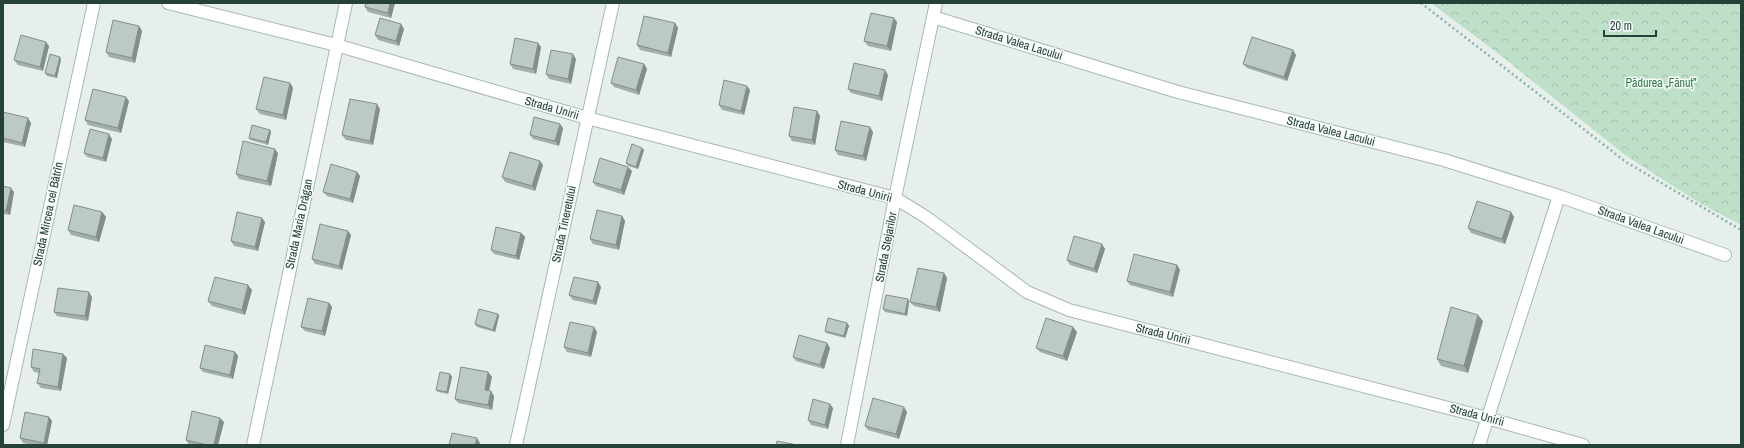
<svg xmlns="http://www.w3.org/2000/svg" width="1744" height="448" viewBox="0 0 1744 448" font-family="'Archivo Narrow',sans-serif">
  <defs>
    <pattern id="forest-crowns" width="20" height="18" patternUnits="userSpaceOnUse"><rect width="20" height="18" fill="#bfe0c8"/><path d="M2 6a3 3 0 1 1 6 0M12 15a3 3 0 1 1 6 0" fill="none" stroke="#a4c1ad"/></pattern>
  </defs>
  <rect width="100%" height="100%" fill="#e6efeb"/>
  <path fill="url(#forest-crowns)" d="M1431 3H1741V225L1698 202 1625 155 1500 55Z"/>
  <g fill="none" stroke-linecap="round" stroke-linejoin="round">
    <g stroke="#a8b8b2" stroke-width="14">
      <path id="minor" d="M168 3 336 45 587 118 895 198 926 217 1027 292 1069 310 1487 418 1583 445
        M933 17 1178 92 1444 160 1559 196 1725 255
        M3 425 94 3
        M253 445 346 3
        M516 445 613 3
        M847 445 895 198 936 3
        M1479 445 1559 196"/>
    </g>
    <path stroke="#86b3a5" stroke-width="2.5" stroke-dasharray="2 3" stroke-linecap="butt" d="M1421 3 1626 162 1741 230"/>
    <use href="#minor" stroke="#fff" stroke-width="12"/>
  </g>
  <path fill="#a1aea9" d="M395 3 391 18 368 12 365 7Z
    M897 22 891 51 868 46 864 41Z
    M675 23 678 28 671 57 640 50 637 45Z
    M401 24 404 29 399 46 378 40 375 35Z
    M139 26 142 31 135 63 109 57 106 52Z
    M538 43 541 47 536 74 513 69 510 64Z
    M49 46 43 71 18 65 14 60Z
    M1293 50 1296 55 1287 81 1247 68 1243 64Z
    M61 59 57 78 47 76 45 73Z
    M576 59 571 84 549 79 546 74Z
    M644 64 647 69 639 95 614 87 611 83Z
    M888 75 882 101 851 93 848 89Z
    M290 83 293 88 286 120 260 114 256 109Z
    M750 90 744 115 722 110 719 105Z
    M129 101 121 133 88 125 85 120Z
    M380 109 373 145 346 140 342 135Z
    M817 111 820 116 815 145 792 141 789 136Z
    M3 112 31 123 25 147 3 142Z
    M563 128 559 146 533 139 530 135Z
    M270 130 271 132 268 145 250 140 249 138Z
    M873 132 866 161 838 155 835 150Z
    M112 139 106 162 87 157 84 153Z
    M642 148 644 150 638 169 628 166 626 163Z
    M278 153 271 186 239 179 236 174Z
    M540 161 543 165 535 191 505 182 502 177Z
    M632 171 624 195 596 186 593 182Z
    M357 172 360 176 353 203 327 196 323 192Z
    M3 186 14 192 10 215 3 214Z
    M102 212 106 217 99 242 71 235 68 230Z
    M1511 212 1514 217 1505 244 1471 233 1468 228Z
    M622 216 625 221 619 250 593 244 590 239Z
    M265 222 258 251 234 246 231 241Z
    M521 233 525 237 519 260 494 254 491 250Z
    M351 235 342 270 315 264 312 259Z
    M1105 249 1097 273 1070 265 1067 260Z
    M1177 265 1180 270 1173 297 1130 285 1127 281Z
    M944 273 947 278 940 312 914 306 910 302Z
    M598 282 601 287 596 305 573 300 569 295Z
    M252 290 245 315 212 306 208 301Z
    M92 297 88 321 57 316 54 312Z
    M908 299 909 302 907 316 885 312 883 309Z
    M329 303 332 307 325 336 305 331 301 327Z
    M498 314 499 316 495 332 477 327 475 324Z
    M1483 321 1468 373 1441 366 1437 359Z
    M847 323 849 326 845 338 826 333 825 331Z
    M594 327 597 332 591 357 567 352 564 347Z
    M1077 332 1067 361 1040 352 1036 348Z
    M830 348 824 369 796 361 793 357Z
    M235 352 238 356 233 379 203 372 200 368Z
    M63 354 67 358 61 391 41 388 37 383 39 373 34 372 31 367Z
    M488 372 492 377 489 391 494 396 492 410 458 403 455 399Z
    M450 374 452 377 448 394 438 392 436 390Z
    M833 408 828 429 811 425 808 420Z
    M907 412 899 439 868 430 865 426Z
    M49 417 52 421 47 445H33L23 443 20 438Z
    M224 422 218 445H189L186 440Z"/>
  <path fill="#838d89" d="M390 3H395L391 18 388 13Z
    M894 18 897 22 891 51 887 46Z
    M675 23 678 28 671 57 668 53Z
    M401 24 404 29 399 46 396 41Z
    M139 26 142 31 135 63 132 58Z
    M46 42 49 46 43 71 40 67Z
    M538 43 541 47 536 74 533 69Z
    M1293 50 1296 55 1287 81 1284 77Z
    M573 54 576 59 571 84 568 79Z
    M60 57 61 59 57 78 55 76Z
    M644 64 647 69 639 95 636 90Z
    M885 70 888 75 882 101 879 96Z
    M290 83 293 88 286 120 283 115Z
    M747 86 750 90 744 115 741 111Z
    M126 97 129 101 121 133 118 128Z
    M377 104 380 109 373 145 370 141Z
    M817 111 820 116 815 145 812 140Z
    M28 118 31 123 25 147 22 143Z
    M560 124 563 128 559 146 555 141Z
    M870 127 873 132 866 161 863 156Z
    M270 130 271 132 268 145 266 142Z
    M109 134 112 139 106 162 103 158Z
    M642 148 644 150 638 169 636 167Z
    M275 149 278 153 271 186 267 181Z
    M540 161 543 165 535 191 532 186Z
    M628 167 632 171 624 195 621 190Z
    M357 172 360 176 353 203 350 199Z
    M11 188 14 192 10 215 6 211Z
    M102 212 106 217 99 242 96 237Z
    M1511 212 1514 217 1505 244 1502 239Z
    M622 216 625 221 619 250 616 245Z
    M262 218 265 222 258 251 255 247Z
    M348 231 351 235 342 270 339 266Z
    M521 233 525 237 519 260 516 256Z
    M1102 244 1105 249 1097 273 1094 269Z
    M1177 265 1180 270 1173 297 1170 292Z
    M944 273 947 278 940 312 936 307Z
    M598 282 601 287 596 305 593 301Z
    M248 285 252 290 245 315 242 310Z
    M89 292 92 297 88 321 85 316Z
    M908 299 909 302 907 316 905 314Z
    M329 303 332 307 325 336 322 331Z
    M498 314 499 316 495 332 493 330Z
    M1478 315 1483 321 1468 373 1464 366Z
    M847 323 849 326 845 338 844 336Z
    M594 327 597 332 591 357 588 353Z
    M1073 327 1077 332 1067 361 1063 356Z
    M827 343 830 348 824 369 820 365Z
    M235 352 238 356 233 379 230 375Z
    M63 354 67 358 61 391 58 387Z
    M488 372 492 377 488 395 485 390Z
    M450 374 452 377 448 394 447 392Z
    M491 391 494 396 492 410 488 405Z
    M830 404 833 408 828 429 825 425Z
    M904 407 907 412 899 439 896 434Z
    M49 417 52 421 47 445H45L44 443Z
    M220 418 224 422 218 445H214Z
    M477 438 480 443 479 445H475Z"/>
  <path fill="#bbcac4" stroke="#838d89" d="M366 3H390L388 13 365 7Z
    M871 13 894 18 887 46 864 41Z
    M644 16 675 23 668 53 637 45Z
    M380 18 401 24 396 41 375 35Z
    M113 20 139 26 132 58 106 52Z
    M21 35 46 42 40 67 14 60Z
    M1252 37 1293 50 1284 77 1243 64Z
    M515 38 538 43 533 69 510 64Z
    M551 50 573 54 568 79 546 74Z
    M50 54 60 57 55 76 45 73Z
    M618 57 644 64 636 90 611 83Z
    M854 63 885 70 879 96 848 89Z
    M264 77 290 83 283 115 256 109Z
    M724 80 747 86 741 111 719 105Z
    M93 89 126 97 118 128 85 120Z
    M350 99 377 104 370 141 342 135Z
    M794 107 817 111 812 140 789 136Z
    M3 112 28 118 22 143 3 138Z
    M534 117 560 124 555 141 530 135Z
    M841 121 870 127 863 156 835 150Z
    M252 125 270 130 266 142 249 138Z
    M90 129 109 134 103 158 84 153Z
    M243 141 275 149 267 181 236 174Z
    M632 144 642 148 636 167 626 163Z
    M510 152 540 161 532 186 502 177Z
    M600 158 628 167 621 190 593 182Z
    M331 164 357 172 350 199 323 192Z
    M3 186 11 188 6 211 3 210Z
    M1477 201 1511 212 1502 239 1468 228Z
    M74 205 102 212 96 237 68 230Z
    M597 210 622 216 616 245 590 239Z
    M237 212 262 218 255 247 231 241Z
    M320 224 348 231 339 266 312 259Z
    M496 227 521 233 516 256 491 250Z
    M1074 236 1102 244 1094 269 1067 260Z
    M1134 254 1177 265 1170 292 1127 281Z
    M918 268 944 273 936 307 910 302Z
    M215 277 248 285 242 310 208 301Z
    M574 277 598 282 593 301 569 295Z
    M58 288 89 292 85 316 54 312Z
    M886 295 908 299 905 314 883 309Z
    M308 298 329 303 322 331 301 327Z
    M1451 307 1478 315 1464 366 1437 359Z
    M479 309 498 314 493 330 475 324Z
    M828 318 847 323 844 336 825 331Z
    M1046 318 1073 327 1063 356 1036 348Z
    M570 322 594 327 588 353 564 347Z
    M799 335 827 343 820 365 793 357Z
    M205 345 235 352 230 375 200 368Z
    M33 349 63 354 58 387 37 383 40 369 31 367Z
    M461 367 488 372 485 390 491 391 488 405 455 399Z
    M440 372 450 374 447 392 436 390Z
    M873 398 904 407 896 434 865 426Z
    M813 399 830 404 825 425 808 420Z
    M192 411 220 418 214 445H207L186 440Z
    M25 412 49 417 44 443 20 438Z
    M452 433 477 438 475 445H449Z
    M777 441 797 445H776Z"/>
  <g text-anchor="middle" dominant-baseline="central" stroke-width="3" stroke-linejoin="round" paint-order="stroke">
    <g font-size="12" fill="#24423a" stroke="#f7fbf9">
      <text transform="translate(1019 43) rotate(17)">Strada Valea Lacului</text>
      <text transform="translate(552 108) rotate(16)">Strada Unirii</text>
      <text transform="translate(1331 131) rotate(14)">Strada Valea Lacului</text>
      <text transform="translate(865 191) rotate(15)">Strada Unirii</text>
      <text transform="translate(48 214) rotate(-78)">Strada Mircea cel Bătrîn</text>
      <text transform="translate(299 224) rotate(-78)">Strada Maria Drăgan</text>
      <text transform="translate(564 224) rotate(-78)">Strada Tineretului</text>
      <text transform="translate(1641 225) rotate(20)">Strada Valea Lacului</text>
      <text transform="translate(886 247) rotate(-79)">Strada Stejarilor</text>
      <text transform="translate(1163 334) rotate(14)">Strada Unirii</text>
      <text transform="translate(1477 415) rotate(15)">Strada Unirii</text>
    </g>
    <g font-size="12" fill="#2d7a4b" stroke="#f7fbf9">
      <text x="1661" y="83">Pădurea „Fănuț”</text>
    </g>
  </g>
  <rect width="1744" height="448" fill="none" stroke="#24423a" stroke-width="8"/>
  <path d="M1604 30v6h52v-6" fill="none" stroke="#24423a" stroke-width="2"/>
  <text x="1610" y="30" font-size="12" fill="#24423a" stroke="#f7fbf9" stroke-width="3" paint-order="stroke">20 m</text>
</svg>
